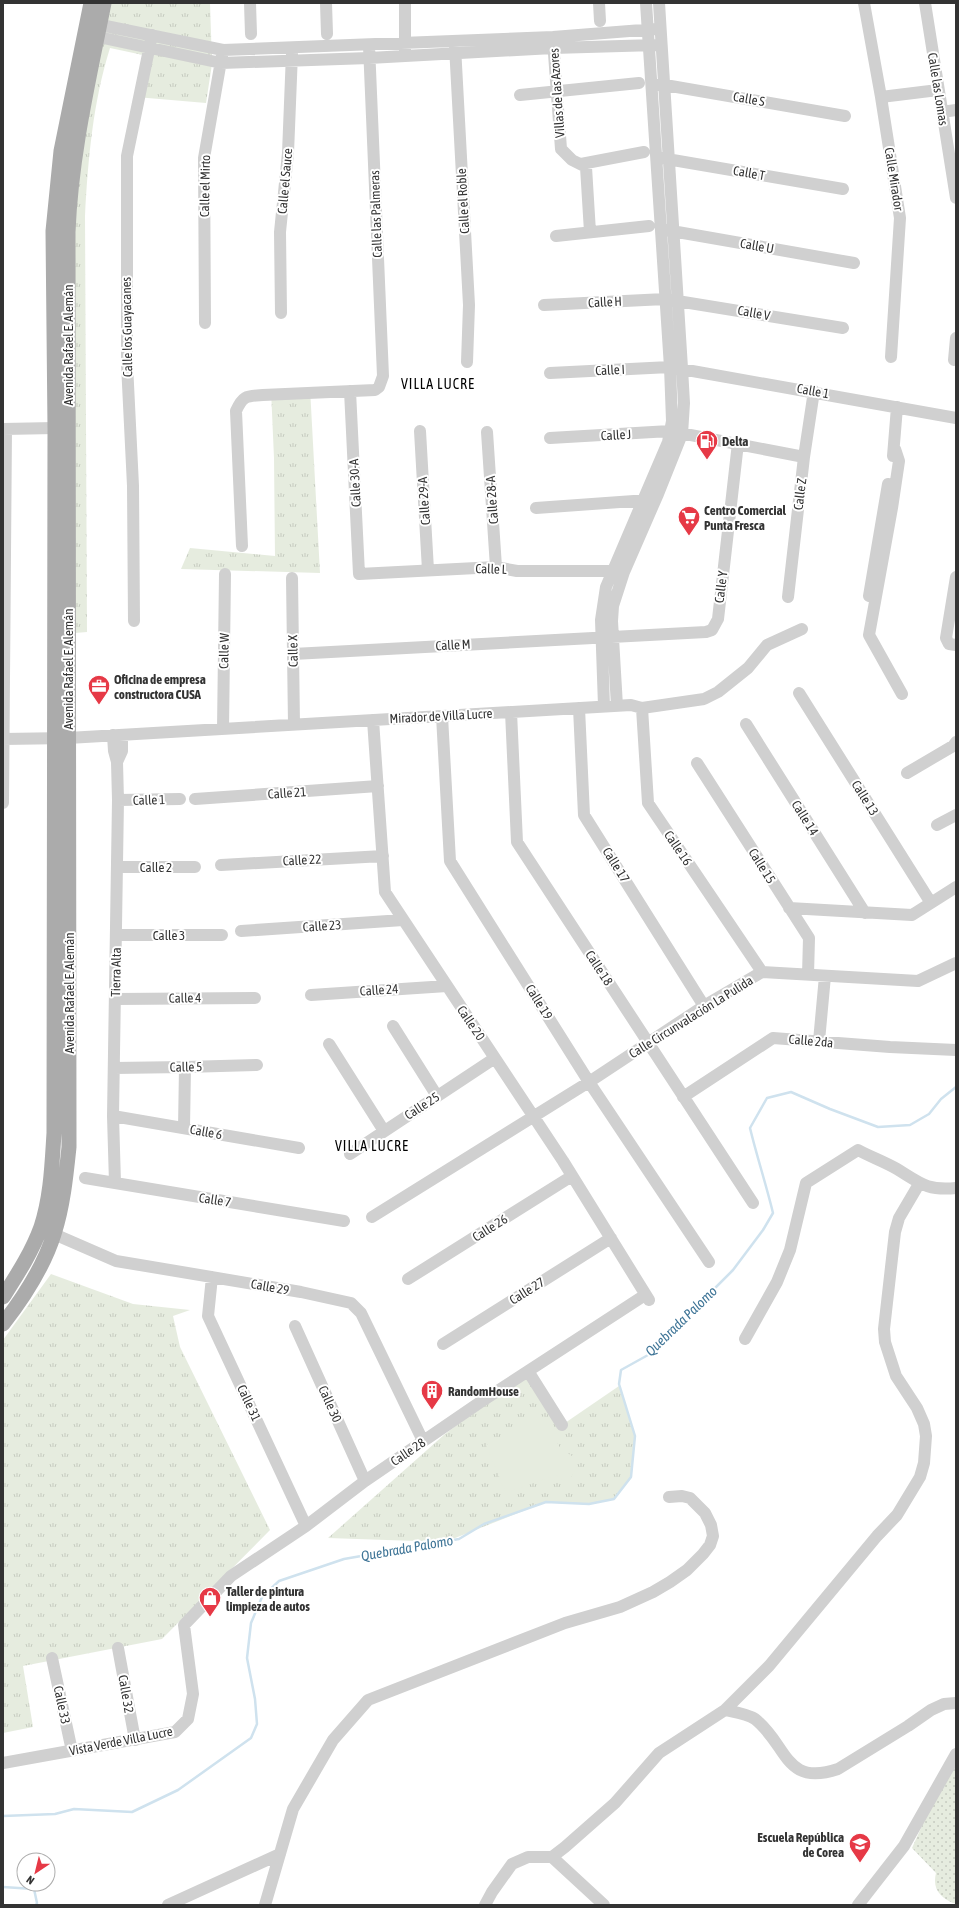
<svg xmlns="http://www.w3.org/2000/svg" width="959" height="1908" viewBox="0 0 959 1908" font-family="'Asap Condensed',sans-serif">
  <defs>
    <pattern id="grass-dots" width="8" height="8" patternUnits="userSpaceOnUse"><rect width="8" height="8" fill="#e6ecdf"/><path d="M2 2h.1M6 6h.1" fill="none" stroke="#c6cbc0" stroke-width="1.8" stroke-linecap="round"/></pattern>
    <pattern id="park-tufts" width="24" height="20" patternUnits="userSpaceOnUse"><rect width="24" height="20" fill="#e6ecdf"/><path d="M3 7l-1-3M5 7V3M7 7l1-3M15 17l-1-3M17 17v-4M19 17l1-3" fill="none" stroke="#c6cbc0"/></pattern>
  </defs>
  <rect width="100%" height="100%" fill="#fff"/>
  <path fill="url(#grass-dots)" d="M956 1765V1904C940 1898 932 1889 936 1873L912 1848 925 1819Z"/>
  <path fill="url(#park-tufts)" d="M109 3H210L212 64 206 103 136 97 143 55 110 48C93 102 88 159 85 216L87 632 75 633 73 189Z
    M310 388 320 573 181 569 190 548 275 556 274 458 271 390Z
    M51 1274 133 1304 190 1310 173 1316 180 1347 270 1530 162 1639 23 1666 33 1727 3 1733V1340Z
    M528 1371 562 1425 619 1386 635 1436 631 1477 614 1499 589 1504 546 1502 445 1542 328 1538 445 1434Z"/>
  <path fill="#e6ecdf" d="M544 1416 560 1448 572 1456 577 1467 571 1478 563 1480 556 1475 506 1493 486 1445Z"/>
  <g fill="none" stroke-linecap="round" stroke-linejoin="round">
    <path stroke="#cfe2ee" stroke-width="2.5" d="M3 1816 55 1814 74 1809 132 1812 178 1790 251 1738 257 1724 255 1699 247 1658 251 1623 262 1597 279 1581 344 1559 459 1539 484 1524 546 1502 589 1504 614 1499 631 1477 635 1436 619 1384 621 1370 648 1355 733 1270 763 1230 773 1213C766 1184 757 1157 750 1128L767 1098 791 1092 830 1109 878 1127 910 1125 929 1114 941 1099 956 1087
      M3 1887 34 1889 37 1903 36 1905"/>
    <path stroke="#d0d0d0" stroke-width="12" d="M250 3 251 34
      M326 3 327 34
      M405 3V50
      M599 3 600 21
      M864 3 881 97 900 218 891 357
      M925 3 956 198
      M91 23 223 50 553 37 655 29
      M89 35 221 63 369 58 553 48 656 45
      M553 40 561 149 572 160 586 167 590 232
      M455 46 469 305 467 362
      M657 85H665L845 116
      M520 95 639 83
      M881 97 938 90
      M942 112 956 110
      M661 158 843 189
      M581 164 644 152
      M666 230 854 263
      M556 236 649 226
      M544 305 665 299 843 328
      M281 313 280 232 288 153 292 53
      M205 323 204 158 222 55
      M954 360 956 338
      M550 373 670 367 956 418
      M350 391 359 574 496 567 517 571H620
      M3 429 55 428
      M420 431 428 570
      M487 432 496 567
      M550 438 670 431 804 457
      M895 449 899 461 892 508 869 635 902 694
      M893 456 897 407
      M536 508 648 500
      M242 546 236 411C243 395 247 396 263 395L375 390 379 387 383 376 369 46
      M956 577 946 638 949 644 956 645
      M292 578 294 725
      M869 596 888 484
      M788 597 804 457 814 391
      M134 621 133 486 127 364V156L152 35
      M293 654 706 632 712 630 718 619 738 443
      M799 693 931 903
      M604 706 601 620 606 587 668 442 672 421 670 367 646 3
      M617 706 612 621 613 606 624 572 658 494 682 434 684 403 682 368 659 3
      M579 708 584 815 704 1006
      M642 708 648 803 762 972
      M511 712 517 842 753 1203
      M442 716 450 861 589 1082 709 1262
      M373 720 385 892 563 1161 649 1300
      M746 724 865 913
      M223 729 225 574
      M113 735 114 751 117 762 118 800 113 1116 115 1183
      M3 739 68 738 631 705 642 708 704 699 718 692 748 668 767 645 802 629
      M117 762 122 751V735
      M697 763 809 938 808 975
      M907 773 953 746 956 742
      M195 799 378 786
      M118 800 180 799
      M3 803 6 429
      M937 825 956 815
      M221 865 383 856
      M117 867H195
      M789 908 912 915 956 887
      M241 931 403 920
      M116 935H222
      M311 995 447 986
      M115 999 255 998
      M393 1026 437 1096
      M819 1041 825 976
      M329 1044 384 1131
      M114 1068 185 1067 257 1065
      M683 1097 773 1038 890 1047 956 1050
      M113 1116 299 1148
      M184 1128 185 1067
      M350 1154 495 1058
      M85 1178 344 1221
      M372 1217 589 1082 704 1006 762 972 918 981 956 963
      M47 1231 116 1261 301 1292 351 1303 361 1313 423 1441
      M212 1277 208 1316 306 1526
      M408 1279 572 1176
      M295 1326 365 1481
      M745 1339 777 1282 790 1250 806 1183 858 1150C871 1157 885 1162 897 1169 920 1183 927 1191 956 1188
      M443 1344 611 1238
      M528 1371 562 1425
      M118 1648 135 1740
      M52 1658 72 1751
      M725 1710C734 1712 748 1714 755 1719 788 1745 784 1787 838 1769L908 1726 931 1710 944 1704 956 1703
      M3 1763 175 1732 188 1719 193 1694 184 1625 231 1576 306 1526 365 1481 479 1403 645 1295
      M552 1857 604 1905
      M168 1905 280 1854
      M265 1905 293 1809 333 1740 368 1700 565 1623 620 1607 653 1592 670 1582 687 1570 703 1554 710 1545 713 1536 711 1525 705 1513 690 1498 682 1496 669 1497
      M485 1905 492 1892 512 1864 528 1857H552L565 1847 615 1803 659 1753 725 1710 769 1666 877 1536 897 1515 920 1477 924 1463 926 1436 924 1424 917 1408 896 1376 885 1342 884 1329 895 1232 899 1218 919 1184
      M858 1905 904 1846 956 1754"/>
    <path stroke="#ababab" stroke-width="15" d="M3 1297C17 1275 32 1252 41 1227 51 1197 52 1164 54 1133L55 428 53 231 61 151 91 3
      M3 1324C24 1297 44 1266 54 1234 63 1206 66 1176 69 1147L68 232C71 154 89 79 104 3"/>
  </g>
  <defs>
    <g id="fuel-pin" transform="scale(1.15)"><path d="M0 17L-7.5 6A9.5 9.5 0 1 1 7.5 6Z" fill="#e63946" stroke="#fff"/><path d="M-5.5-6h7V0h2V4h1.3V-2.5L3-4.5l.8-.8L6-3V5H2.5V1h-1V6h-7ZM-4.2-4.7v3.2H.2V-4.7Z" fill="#fff"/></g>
    <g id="supermarket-pin" transform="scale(1.15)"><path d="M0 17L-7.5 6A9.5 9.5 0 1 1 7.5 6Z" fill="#e63946" stroke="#fff"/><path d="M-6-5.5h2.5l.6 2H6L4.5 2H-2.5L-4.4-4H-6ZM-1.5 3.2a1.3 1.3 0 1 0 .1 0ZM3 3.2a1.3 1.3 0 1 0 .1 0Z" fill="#fff"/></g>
    <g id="office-pin" transform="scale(1.15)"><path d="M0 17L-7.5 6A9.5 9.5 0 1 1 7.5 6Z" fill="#e63946" stroke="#fff"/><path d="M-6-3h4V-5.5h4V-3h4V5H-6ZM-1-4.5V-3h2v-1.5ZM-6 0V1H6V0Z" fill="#fff"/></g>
    <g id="building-pin" transform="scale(1.15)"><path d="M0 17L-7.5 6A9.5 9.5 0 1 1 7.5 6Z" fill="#e63946" stroke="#fff"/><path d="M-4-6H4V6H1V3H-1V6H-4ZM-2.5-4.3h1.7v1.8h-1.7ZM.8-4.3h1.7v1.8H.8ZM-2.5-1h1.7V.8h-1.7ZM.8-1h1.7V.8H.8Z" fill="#fff"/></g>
    <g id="shop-pin" transform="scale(1.15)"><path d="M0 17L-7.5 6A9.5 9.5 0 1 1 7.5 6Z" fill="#e63946" stroke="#fff"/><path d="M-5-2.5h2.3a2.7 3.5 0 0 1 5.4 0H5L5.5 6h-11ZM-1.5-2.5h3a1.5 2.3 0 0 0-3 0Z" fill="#fff"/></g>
    <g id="school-pin" transform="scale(1.15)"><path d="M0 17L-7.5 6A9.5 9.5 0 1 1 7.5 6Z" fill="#e63946" stroke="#fff"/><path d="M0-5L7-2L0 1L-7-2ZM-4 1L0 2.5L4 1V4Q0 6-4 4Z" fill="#fff"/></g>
  </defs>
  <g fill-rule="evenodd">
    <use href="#fuel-pin" x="707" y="441"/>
    <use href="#supermarket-pin" x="689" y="517"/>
    <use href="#office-pin" x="99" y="686"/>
    <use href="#building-pin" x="432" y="1391"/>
    <use href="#shop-pin" x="210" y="1598"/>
    <use href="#school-pin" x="860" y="1844"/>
  </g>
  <g text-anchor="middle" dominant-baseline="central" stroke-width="4" stroke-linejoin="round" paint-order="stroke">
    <g font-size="13" fill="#333" stroke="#fff">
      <text transform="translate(938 89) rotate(81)">Calle las Lomas</text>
      <text transform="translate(557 93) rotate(-94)">Villas de las Azores</text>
      <text transform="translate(749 99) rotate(10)">Calle S</text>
      <text transform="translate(749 173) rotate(10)">Calle T</text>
      <text transform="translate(894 179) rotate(81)">Calle Mirador</text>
      <text transform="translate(285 181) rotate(-85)">Calle el Sauce</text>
      <text transform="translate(205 186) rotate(-89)">Calle el Mirto</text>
      <text transform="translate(463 201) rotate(-93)">Calle el Roble</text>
      <text transform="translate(376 214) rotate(-92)">Calle las Palmeras</text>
      <text transform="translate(757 246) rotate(10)">Calle U</text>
      <text transform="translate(605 302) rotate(-3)">Calle H</text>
      <text transform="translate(754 313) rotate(10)">Calle V</text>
      <text transform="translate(127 327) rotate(-91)">Calle los Guayacanes</text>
      <text transform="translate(68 345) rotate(-90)">Avenida Rafael E. Alemán</text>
      <text transform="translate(610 370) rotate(-3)">Calle I</text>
      <text transform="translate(813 391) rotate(10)">Calle 1</text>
      <text transform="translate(616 435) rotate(-3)">Calle J</text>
      <text transform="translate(355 483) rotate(-93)">Calle 30-A</text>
      <text transform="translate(800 494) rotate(-83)">Calle Z</text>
      <text transform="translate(492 500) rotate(-94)">Calle 28-A</text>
      <text transform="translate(424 501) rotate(-94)">Calle 29-A</text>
      <text transform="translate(491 569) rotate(2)">Calle L</text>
      <text transform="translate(721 587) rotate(-83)">Calle Y</text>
      <text transform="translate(453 645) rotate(-3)">Calle M</text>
      <text transform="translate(224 651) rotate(-89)">Calle W</text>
      <text transform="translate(293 651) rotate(-91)">Calle X</text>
      <text transform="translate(68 669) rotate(-90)">Avenida Rafael E. Alemán</text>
      <text transform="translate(441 716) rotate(-3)">Mirador de Villa Lucre</text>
      <text transform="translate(287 793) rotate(-4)">Calle 21</text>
      <text transform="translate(865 798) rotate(58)">Calle 13</text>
      <text transform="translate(149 800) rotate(-2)">Calle 1</text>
      <text transform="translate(805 818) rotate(58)">Calle 14</text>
      <text transform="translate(678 848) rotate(56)">Calle 16</text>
      <text transform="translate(302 860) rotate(-3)">Calle 22</text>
      <text transform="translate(616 865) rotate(58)">Calle 17</text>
      <text transform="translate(762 866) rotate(58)">Calle 15</text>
      <text x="156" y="867">Calle 2</text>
      <text transform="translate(322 926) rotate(-4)">Calle 23</text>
      <text x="169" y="935">Calle 3</text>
      <text transform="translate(599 968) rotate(57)">Calle 18</text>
      <text transform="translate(116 972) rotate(-89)">Tierra Alta</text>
      <text transform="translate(379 990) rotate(-4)">Calle 24</text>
      <text transform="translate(69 993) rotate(-90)">Avenida Rafael E. Alemán</text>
      <text transform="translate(185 998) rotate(-1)">Calle 4</text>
      <text transform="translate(539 1002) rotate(58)">Calle 19</text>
      <text transform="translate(691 1017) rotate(-32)">Calle Circunvalación La Pulida</text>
      <text transform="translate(471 1023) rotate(56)">Calle 20</text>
      <text transform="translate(811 1041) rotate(5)">Calle 2da</text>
      <text transform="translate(186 1067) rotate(-1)">Calle 5</text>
      <text transform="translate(422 1106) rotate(-33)">Calle 25</text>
      <text transform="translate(206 1132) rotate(10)">Calle 6</text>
      <text transform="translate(215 1200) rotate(9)">Calle 7</text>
      <text transform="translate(490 1228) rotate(-32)">Calle 26</text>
      <text transform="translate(270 1287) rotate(10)">Calle 29</text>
      <text transform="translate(527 1291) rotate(-32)">Calle 27</text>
      <text transform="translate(249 1403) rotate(65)">Calle 31</text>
      <text transform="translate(330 1404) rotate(66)">Calle 30</text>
      <text transform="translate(408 1452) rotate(-34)">Calle 28</text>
      <text transform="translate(126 1694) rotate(80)">Calle 32</text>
      <text transform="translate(62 1705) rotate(78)">Calle 33</text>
      <text transform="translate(121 1741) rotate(-11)">Vista Verde Villa Lucre</text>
    </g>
    <g font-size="13" font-weight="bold" fill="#333" stroke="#fff" text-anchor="start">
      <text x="722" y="441">Delta</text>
      <text x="704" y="510">Centro Comercial<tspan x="704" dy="15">Punta Fresca</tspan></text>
      <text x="114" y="679">Oficina de empresa<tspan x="114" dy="15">constructora CUSA</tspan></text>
      <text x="448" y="1391">RandomHouse</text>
      <text x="226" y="1591">Taller de pintura<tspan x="226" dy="15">limpieza de autos</tspan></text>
      <text x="844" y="1837" text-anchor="end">Escuela República<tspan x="844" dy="15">de Corea</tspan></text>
    </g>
    <g font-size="14" letter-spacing="1" fill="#000" stroke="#fff">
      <text x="438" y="384">VILLA LUCRE</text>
      <text x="372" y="1146">VILLA LUCRE</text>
    </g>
    <g font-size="14" font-style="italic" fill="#3f7597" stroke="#fff">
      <text transform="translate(681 1321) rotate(-44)">Quebrada Palomo</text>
      <text transform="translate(407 1548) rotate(-10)">Quebrada Palomo</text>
    </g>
  </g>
  <rect width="959" height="1908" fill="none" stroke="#333333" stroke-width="8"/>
  <g transform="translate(36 1872) rotate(215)"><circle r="19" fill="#ffffff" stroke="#adadad"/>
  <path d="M0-3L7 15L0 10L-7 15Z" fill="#e63946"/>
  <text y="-6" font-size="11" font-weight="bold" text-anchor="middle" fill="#333333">N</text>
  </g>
</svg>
